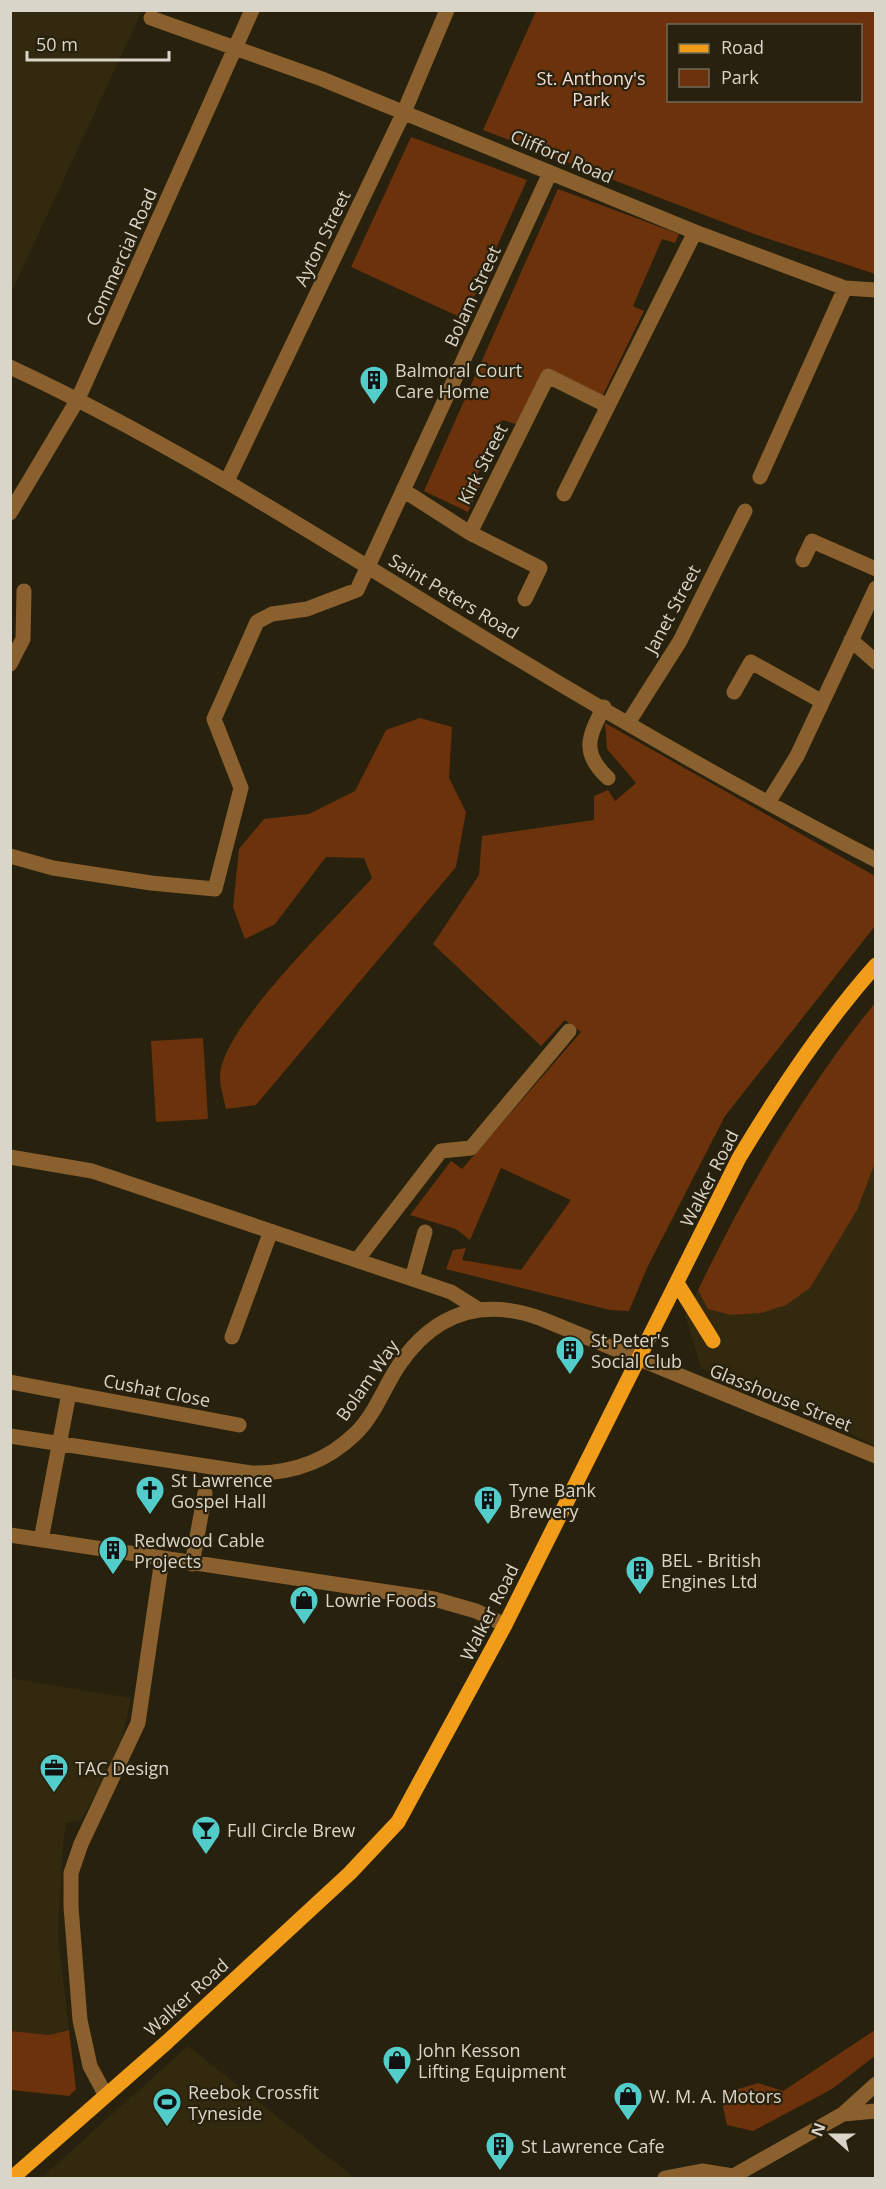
<svg xmlns="http://www.w3.org/2000/svg" width="886" height="2189" viewBox="0 0 886 2189" font-family="'Open Sans',sans-serif">
  <rect width="100%" height="100%" fill="#28210d"/>
  <path fill="#32290e" d="M11 10 142 11 11 293 10 11Z
    M875 1003V1446L817 1417 701 1368 685 1315 775 1144 841 1046Z
    M10 1678 131 1698 119 1753 81 1821 66 1823 63 1845 58 1937 69 2030 49 2035 11 2031Z
    M188 2046 350 2174 351 2178H41Z"/>
  <path fill="#6b320c" fill-rule="evenodd" d="M536 11H875V274L754 234 483 130ZM668 26H860V100H668Z
    M411 137 527 180 464 319 351 267Z
    M558 189 679 234 675 243 662 239 633 306 644 311 602 397 544 371 516 424 502 420 474 482 480 486 468 512 424 491Z
    M420 718 452 727 449 778 466 812 456 867 256 1105 226 1109C224 1099 220 1087 220 1077 220 1028 338 917 372 878L364 858 326 857 275 924 245 939 233 907 239 849 264 819 309 814 355 791 386 730Z
    M605 723 875 876V926L725 1116 647 1268 629 1311 610 1310 446 1269 453 1250 466 1248 462 1260 521 1270 571 1200 501 1168 470 1240 456 1229 410 1215 451 1161 462 1169 581 1032 565 1020 541 1046 433 944 479 875 482 836 594 820V796L608 790 615 801 636 783 607 749Z
    M875 1003V1163L857 1210 810 1288 786 1305 761 1313 731 1315 708 1309 698 1290C747 1188 804 1091 875 1003Z
    M203 1038 208 1119 156 1122 151 1041Z
    M69 2030 76 2089 69 2096 11 2090V2031L49 2035Z
    M875 2030V2056L832 2089 753 2131 727 2125 723 2107 728 2092 758 2083 783 2091Z"/>
  <g fill="none" stroke-linecap="round" stroke-linejoin="round">
    <path stroke="#89602e" stroke-width="15" d="M151 18 322 79 695 232 845 288 876 290
      M10 367C165 439 309 531 454 620 591 704 732 786 876 860
      M760 477 845 288
      M227 481 404 112 447 10
      M403 490 470 533
      M564 494 695 232
      M10 513 78 399 252 10
      M803 560 812 541 876 569
      M525 599 540 568 470 533 548 376 608 406
      M851 640 876 662
      M10 664 23 639 24 591
      M734 692 751 662 821 701
      M604 707C588 737 581 753 608 778
      M628 723 680 641 745 511
      M771 798 797 756 876 588
      M10 856 53 868 151 883 215 889 241 788 214 719 257 622 272 614 307 609 357 590 550 173
      M10 1157 92 1171 451 1292 478 1309
      M357 1260 441 1151 471 1148 569 1031
      M412 1278 425 1232
      M232 1337 271 1231
      M10 1382 239 1425
      M10 1436 251 1473C290 1474 326 1462 355 1434 375 1415 384 1387 399 1365 435 1312 483 1297 542 1319L876 1456
      M10 1535 434 1599 476 1611 505 1625
      M41 1540 69 1393
      M192 1564 205 1493
      M105 2094 90 2066 80 2020 71 1907V1873L81 1844 138 1723 162 1559
      M843 2114 876 2111
      M665 2178 702 2171 733 2176
      M730 2178 843 2114 876 2084"/>
    <path stroke="#f29d19" stroke-width="15" d="M677 1283 713 1341
      M12 2178 167 2042 350 1873 398 1822 505 1625 739 1158C780 1090 823 1025 876 965"/>
  </g>
  <defs>
    <g id="building-pin" transform="scale(1.5)"><path d="M0 17L-7.5 6A9.5 9.5 0 1 1 7.5 6Z" fill="#53cdca" stroke="#28210d"/><path d="M-4-6H4V6H1V3H-1V6H-4ZM-2.5-4.3h1.7v1.8h-1.7ZM.8-4.3h1.7v1.8H.8ZM-2.5-1h1.7V.8h-1.7ZM.8-1h1.7V.8H.8Z" fill="#111"/></g>
    <g id="church-pin" transform="scale(1.5)"><path d="M0 17L-7.5 6A9.5 9.5 0 1 1 7.5 6Z" fill="#53cdca" stroke="#28210d"/><path d="M-1.2-6h2.4v3.5h3.3v2.4h-3.3V6h-2.4V-.1h-3.3v-2.4h3.3Z" fill="#111"/></g>
    <g id="shop-pin" transform="scale(1.5)"><path d="M0 17L-7.5 6A9.5 9.5 0 1 1 7.5 6Z" fill="#53cdca" stroke="#28210d"/><path d="M-5-2.5h2.3a2.7 3.5 0 0 1 5.4 0H5L5.5 6h-11ZM-1.5-2.5h3a1.5 2.3 0 0 0-3 0Z" fill="#111"/></g>
    <g id="office-pin" transform="scale(1.5)"><path d="M0 17L-7.5 6A9.5 9.5 0 1 1 7.5 6Z" fill="#53cdca" stroke="#28210d"/><path d="M-6-3h4V-5.5h4V-3h4V5H-6ZM-1-4.5V-3h2v-1.5ZM-6 0V1H6V0Z" fill="#111"/></g>
    <g id="bar-pin" transform="scale(1.5)"><path d="M0 17L-7.5 6A9.5 9.5 0 1 1 7.5 6Z" fill="#53cdca" stroke="#28210d"/><path d="M-6-5H6L.8 .8V4.5H3.5V6h-7V4.5H-.8V.8Z" fill="#111"/></g>
    <g id="stadium-pin" transform="scale(1.5)"><path d="M0 17L-7.5 6A9.5 9.5 0 1 1 7.5 6Z" fill="#53cdca" stroke="#28210d"/><path d="M0-5a6.5 5 0 1 0 0 10a6.5 5 0 1 0 0-10ZM-3.5-1.8h7v3.6h-7Z" fill="#111"/></g>
  </defs>
  <g fill-rule="evenodd">
    <use href="#building-pin" x="374" y="380"/>
    <use href="#building-pin" x="570" y="1350"/>
    <use href="#church-pin" x="150" y="1490"/>
    <use href="#building-pin" x="488" y="1500"/>
    <use href="#building-pin" x="113" y="1550"/>
    <use href="#building-pin" x="640" y="1570"/>
    <use href="#shop-pin" x="304" y="1600"/>
    <use href="#office-pin" x="54" y="1768"/>
    <use href="#bar-pin" x="206" y="1830"/>
    <use href="#shop-pin" x="397" y="2060"/>
    <use href="#shop-pin" x="628" y="2096"/>
    <use href="#stadium-pin" x="167" y="2102"/>
    <use href="#building-pin" x="500" y="2146"/>
  </g>
  <g text-anchor="middle" dominant-baseline="central" stroke-width="4.5" stroke-linejoin="round" paint-order="stroke">
    <g font-size="18" fill="#f5dcd0" stroke="#28210d">
      <text x="591" y="78">St. Anthony's<tspan x="591" dy="21">Park</tspan></text>
    </g>
    <g font-size="18" fill="#dad5c9" stroke="#28210d">
      <text transform="translate(562 156) rotate(23)">Clifford Road</text>
      <text transform="translate(322 238) rotate(-64)">Ayton Street</text>
      <text transform="translate(121 257) rotate(-66)">Commercial Road</text>
      <text transform="translate(472 296) rotate(-65)">Bolam Street</text>
      <text transform="translate(482 464) rotate(-63)">Kirk Street</text>
      <text transform="translate(454 596) rotate(31)">Saint Peters Road</text>
      <text transform="translate(672 609) rotate(-62)">Janet Street</text>
      <text transform="translate(709 1178) rotate(-63)">Walker Road</text>
      <text transform="translate(367 1380) rotate(-55)">Bolam Way</text>
      <text transform="translate(157 1390) rotate(11)">Cushat Close</text>
      <text transform="translate(781 1397) rotate(22)">Glasshouse Street</text>
      <text transform="translate(489 1612) rotate(-63)">Walker Road</text>
      <text transform="translate(186 1997) rotate(-42)">Walker Road</text>
    </g>
    <g font-size="18" fill="#dad5c9" stroke="#28210d" text-anchor="start">
      <text x="395" y="370">Balmoral Court<tspan x="395" dy="21">Care Home</tspan></text>
      <text x="591" y="1340">St Peter's<tspan x="591" dy="21">Social Club</tspan></text>
      <text x="171" y="1480">St Lawrence<tspan x="171" dy="21">Gospel Hall</tspan></text>
      <text x="509" y="1490">Tyne Bank<tspan x="509" dy="21">Brewery</tspan></text>
      <text x="134" y="1540">Redwood Cable<tspan x="134" dy="21">Projects</tspan></text>
      <text x="661" y="1560">BEL - British<tspan x="661" dy="21">Engines Ltd</tspan></text>
      <text x="325" y="1600">Lowrie Foods</text>
      <text x="75" y="1768">TAC Design</text>
      <text x="227" y="1830">Full Circle Brew</text>
      <text x="418" y="2050">John Kesson<tspan x="418" dy="21">Lifting Equipment</tspan></text>
      <text x="188" y="2092">Reebok Crossfit<tspan x="188" dy="21">Tyneside</tspan></text>
      <text x="649" y="2096">W. M. A. Motors</text>
      <text x="521" y="2146">St Lawrence Cafe</text>
    </g>
  </g>
  <rect width="886" height="2189" fill="none" stroke="#dad5c9" stroke-width="24"/>
  <rect x="667" y="24" width="195" height="78" fill="#28210d" stroke="#6f6958" stroke-width="1.5"/>
  <rect x="679" y="44" width="30" height="9" fill="#f29d19" stroke="#6f6958" stroke-width="1.5"/>
  <text x="721" y="54" font-size="18" fill="#dad5c9">Road</text>
  <rect x="679" y="69" width="30" height="18" fill="#6b320c" stroke="#6f6958" stroke-width="1.5"/>
  <text x="721" y="84" font-size="18" fill="#dad5c9">Park</text>
  <g transform="translate(832 2135) rotate(291)" stroke="#28210d" stroke-width="4.5" paint-order="stroke">
  <path d="M0-4.5L10 22L0 15L-10 22Z" fill="#dad5c9"/>
  <text y="-9" font-size="16" font-weight="bold" text-anchor="middle" fill="#dad5c9">N</text>
  </g>
  <path d="M27 51v9h142v-9" fill="none" stroke="#dad5c9" stroke-width="3"/>
  <text x="36" y="51" font-size="18" fill="#dad5c9" stroke="#28210d" stroke-width="4.5" paint-order="stroke">50 m</text>
</svg>
